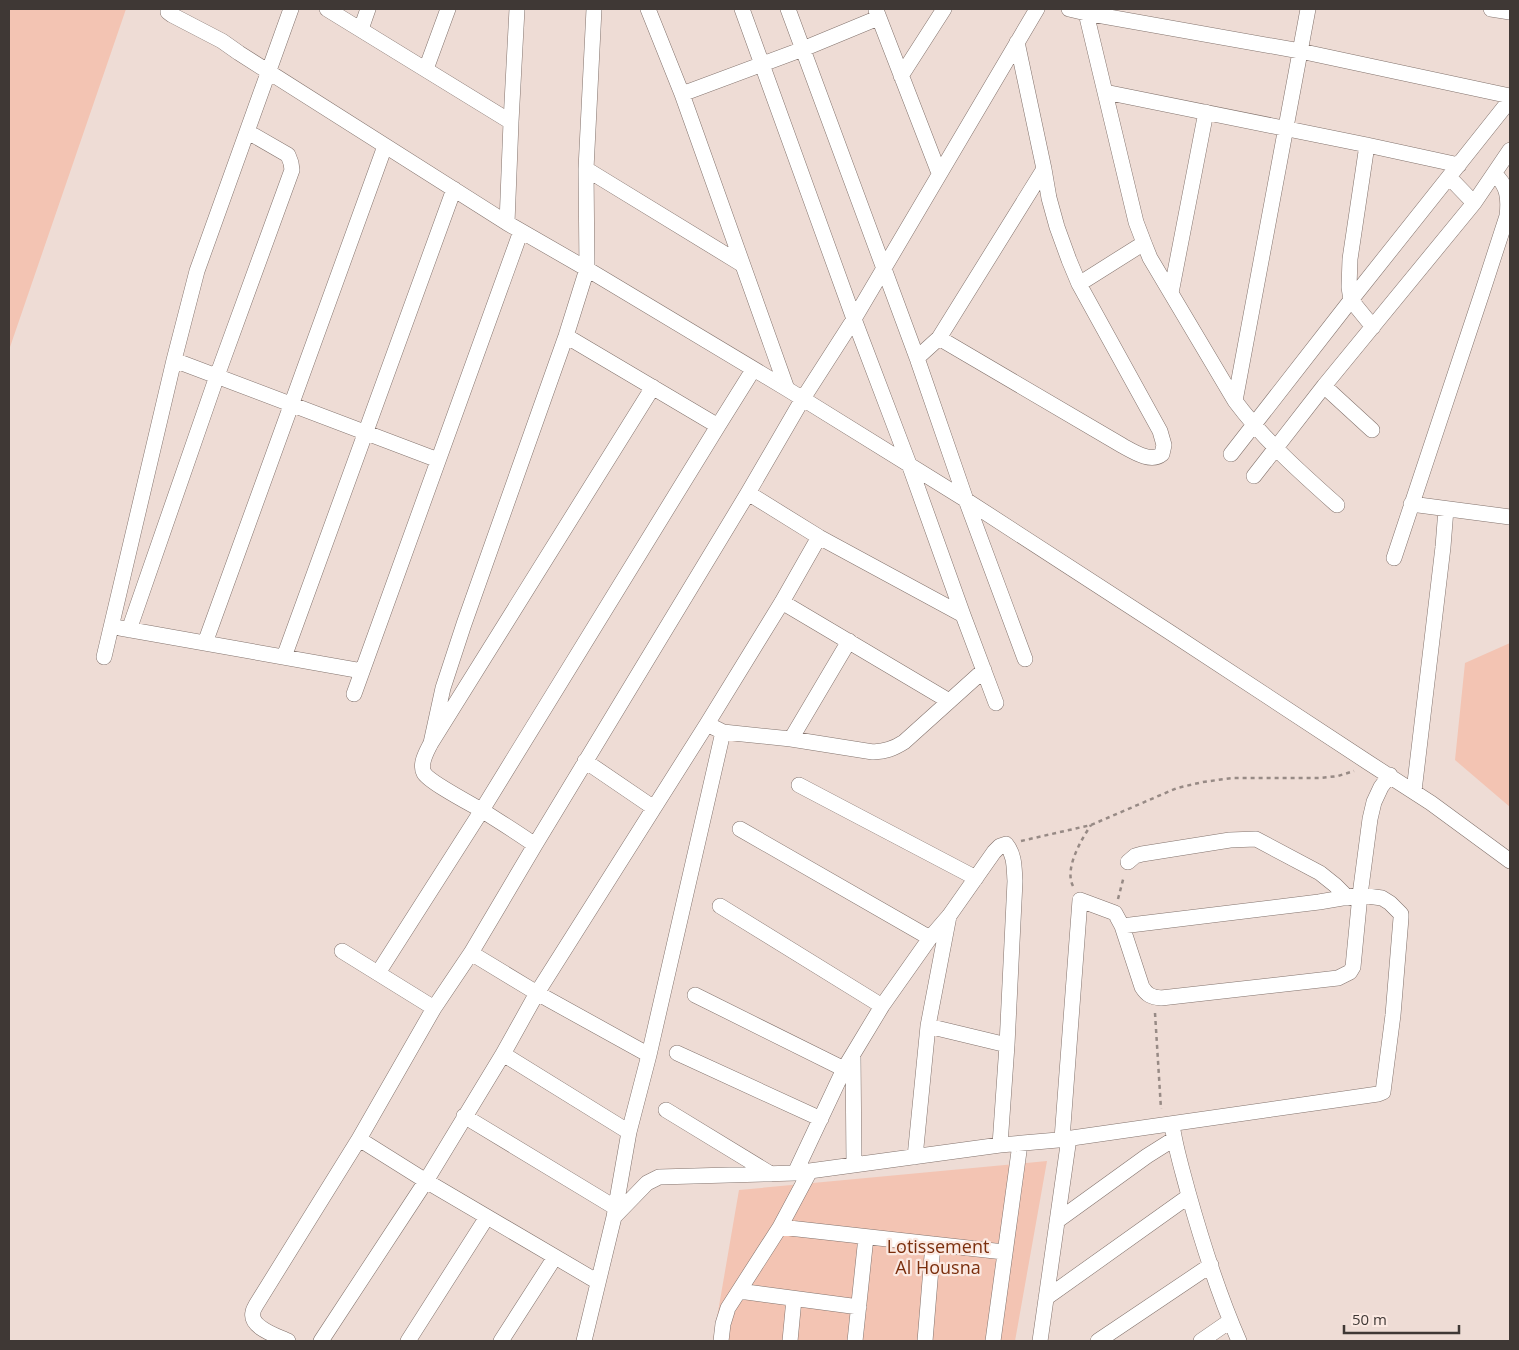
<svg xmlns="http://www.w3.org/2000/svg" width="1519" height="1350" viewBox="0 0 1519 1350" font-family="'Open Sans',sans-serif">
  <rect width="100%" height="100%" fill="#eedcd5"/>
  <path fill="#f3c4b3" d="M9 9H126L9 350Z
    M1510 643V807L1455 760 1465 663Z
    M1047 1161 1015 1341H713L739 1190Z"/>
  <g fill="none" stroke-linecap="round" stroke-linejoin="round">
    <g stroke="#83736d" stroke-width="16">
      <path id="street" d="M168 9V12L172 15 222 41 239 53 507 223 587 269 787 389 966 500 1168 631 1369 763 1431 803 1510 861
        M327 9 511 122
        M648 9 682 94 787 389
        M742 9 854 319 909 464 963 615 996 703
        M788 9 917 358 966 500 1025 659
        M1069 9 1086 13 1300 51 1510 96
        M1491 9 1510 12
        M876 10 939 173
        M1086 13 1136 222 1144 243 1150 258 1235 401C1265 441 1300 472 1337 505
        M361 29 368 9
        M426 69 448 9
        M901 76 944 9
        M1105 92 1367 145 1459 165
        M682 94 803 49 878 18
        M1367 145 1350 259 1349 287 1351 300 1373 327
        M586 169 743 265
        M1449 177 1474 203
        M507 223 511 122 517 9
        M1079 284 1144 243
        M1171 293 1206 112
        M566 336 718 426
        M939 338 1123 446C1134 452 1151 463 1162 454L1164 445 1160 431 1079 284 1069 260 1057 227 1049 198 1044 169 1017 42
        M917 358 939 338 1044 169
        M174 360 438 460
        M1324 386 1372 430
        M1235 401 1308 9
        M1231 454 1351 300 1510 100
        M1254 476 1324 386 1474 203 1510 150
        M748 493 819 537 963 615
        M1411 504 1510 517
        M1394 558 1482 293 1507 216C1509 199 1508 185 1494 174
        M782 602 949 701
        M120 628 362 671
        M129 630 217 376 292 170 291 163 288 155 248 132
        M205 643 385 146
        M104 657 174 360 197 271 291 9
        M284 657 454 189
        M354 694 521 231
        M723 732 791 739 873 752C886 751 893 749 904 742L984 670
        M791 739 849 641
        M431 743 443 688 464 624 566 336 587 269 586 169 594 9
        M585 761 654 808
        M799 785 976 878
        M1414 791 1443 547 1446 509
        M740 829 930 938
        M535 845C518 833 500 822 483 811 471 804 429 782 424 773 419 764 427 751 431 743L653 387
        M1128 862 1135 856 1142 854 1230 840 1256 839 1320 873 1335 885 1348 898
        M720 906 882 1006
        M342 951 434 1008
        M471 953 537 993 649 1055
        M378 973 482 810 718 426 753 370
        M695 995 844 1069
        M928 1026 1007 1045
        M677 1053 821 1119
        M503 1054 629 1132
        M853 1054 854 1165
        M666 1110 771 1174
        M464 1116 616 1208
        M1172 1124C1175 1147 1182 1169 1188 1192 1202 1242 1218 1293 1239 1341
        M359 1139 426 1181 598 1282
        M1062 1139 1080 900 1115 913 1122 926 1142 987C1147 995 1151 997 1161 998L1338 978 1350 972 1353 967 1360 895 1370 819 1374 802 1381 787 1390 775
        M915 1157 928 1026 949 916
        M795 1173 844 1069 882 1006 930 938 949 916 994 852 1000 846 1006 844C1015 855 1014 868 1015 881L1007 1045 1000 1145
        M614 1217 647 1183 659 1177 795 1173 1000 1145 1058 1140 1378 1094 1383 1092 1393 1015 1401 918V914L1390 903 1382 898 1360 895 1319 902 1122 926
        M1057 1221 1147 1156 1174 1139
        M780 1227 1004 1252
        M739 1291 859 1307
        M1046 1298 1189 1196
        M288 1341C278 1336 249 1328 253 1312 253 1310 255 1307 256 1305L359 1139 434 1008 471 953 535 845 748 493 802 400 854 319 1037 9
        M321 1341 426 1181 503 1054 537 993 707 724 782 602 819 537
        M408 1341 487 1217
        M501 1341 555 1257
        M584 1341 614 1217 629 1132 649 1055 723 732 707 724
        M721 1341 723 1324 728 1308 780 1227 810 1171
        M790 1341 794 1299
        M855 1341 866 1237
        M925 1341 933 1244
        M993 1341 1020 1144
        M1040 1341 1069 1138
        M1098 1341 1211 1265
        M1201 1341 1230 1321"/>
    </g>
    <path stroke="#978a85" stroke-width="2.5" stroke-dasharray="4 4" stroke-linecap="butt" d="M1021 841 1091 825 1177 788 1203 782 1232 778H1320L1338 776 1354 771
      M1073 886C1064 869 1081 840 1091 825
      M1118 899 1124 876
      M1155 1013 1161 1109"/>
    <use href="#street" stroke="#fff" stroke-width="15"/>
  </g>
  <g text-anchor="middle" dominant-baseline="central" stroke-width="4.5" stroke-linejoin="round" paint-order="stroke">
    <g font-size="18" fill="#7b2f0e" stroke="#fbe9e2">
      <text x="938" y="1246">Lotissement<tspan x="938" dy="21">Al Housna</tspan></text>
    </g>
  </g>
  <rect width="1519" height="1350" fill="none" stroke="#3f3835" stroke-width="20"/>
  <path d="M1344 1325v8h115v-8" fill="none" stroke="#3f3835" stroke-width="2.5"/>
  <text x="1352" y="1325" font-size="15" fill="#3f3835" stroke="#fbe9e2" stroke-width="4" paint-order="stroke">50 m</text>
</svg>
